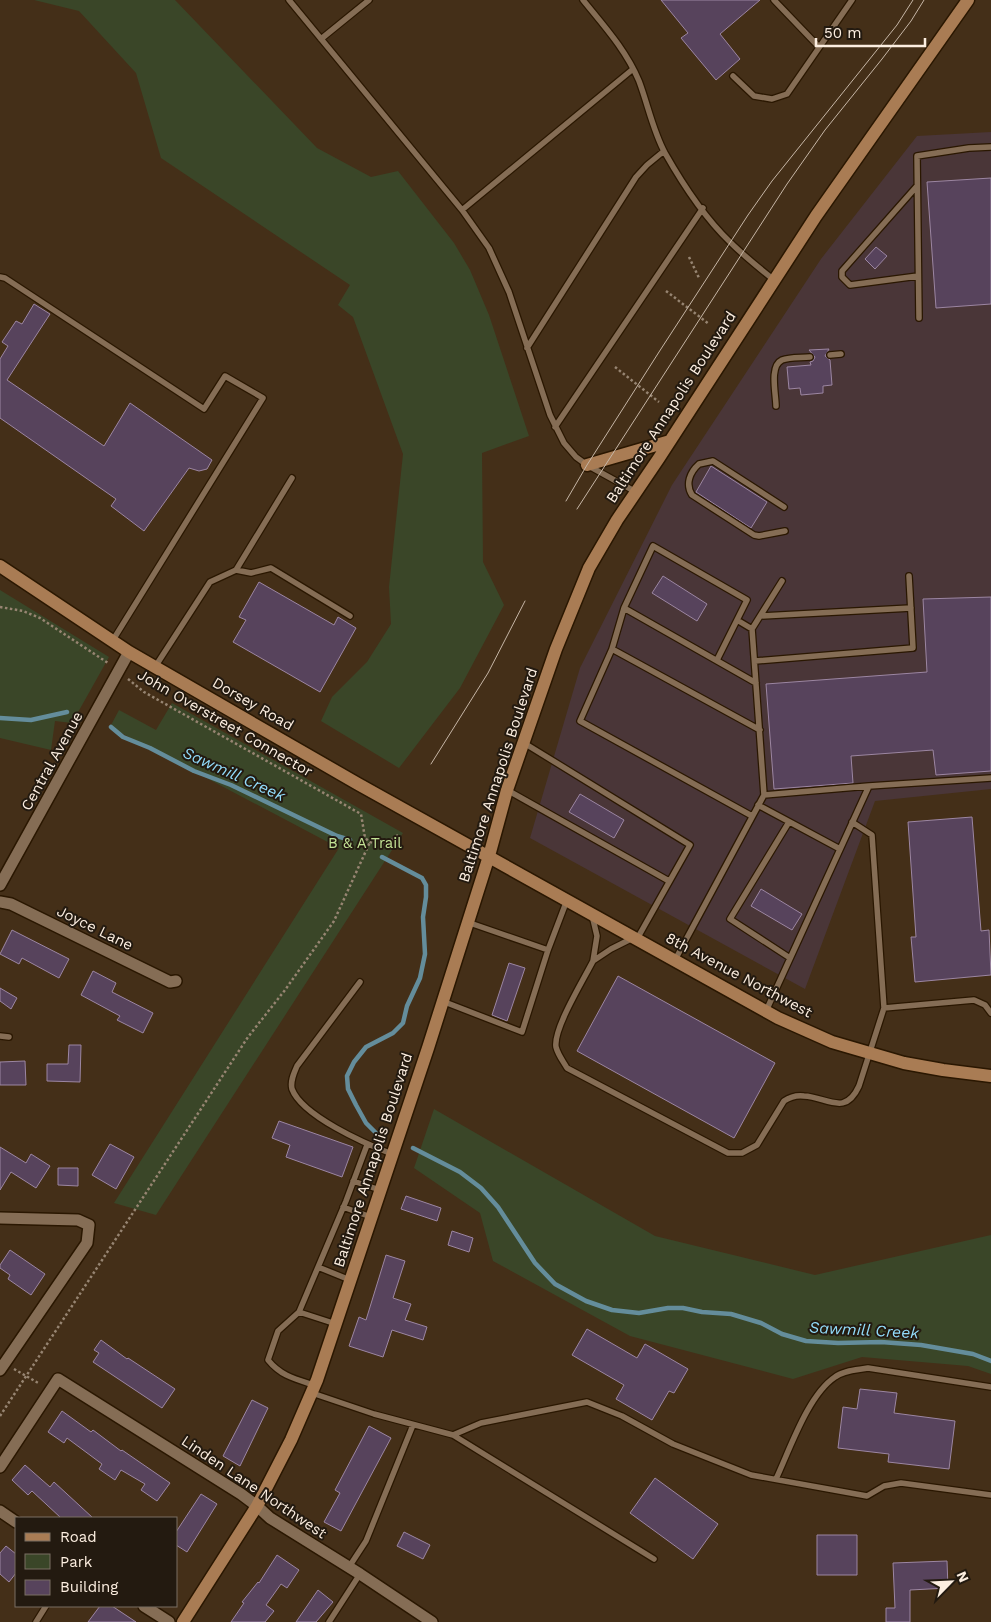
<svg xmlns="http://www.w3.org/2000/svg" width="991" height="1622" viewBox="0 0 991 1622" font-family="'Work Sans',sans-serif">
  <rect width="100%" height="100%" fill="#442f18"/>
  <path fill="#4a3638" d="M991 132V789L875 801 805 989 530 838 580 668 672 485 821 259 917 136Z"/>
  <path fill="#3a4628" d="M34 0H175L317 148 371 177 398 171 454 243 470 270 489 315 529 436 482 453 483 562 504 605 460 688 399 768 321 721 332 697 367 662 391 624 389 587 403 454 353 317 338 305 350 285 161 158 136 73 79 11Z
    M0 590 109 657 72 723 55 721 51 750 0 738Z
    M172 703 403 833 156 1215 114 1203 339 848 110 727 119 710 156 730Z
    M434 1109 655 1236 815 1275 991 1235V1374L968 1366 862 1357 793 1379 630 1336 493 1261 480 1213 414 1168Z"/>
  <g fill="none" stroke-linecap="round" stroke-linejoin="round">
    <path stroke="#648d9b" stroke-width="4.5" d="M0 718 31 720 67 712
      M111 727 123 737 150 748 194 771 231 785 337 836 350 840
      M376 1133 366 1123 356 1105 348 1089 347 1076 354 1062 366 1047 393 1033 403 1023 407 1006 420 978 425 954 423 917 426 897V885L422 878 382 857
      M413 1148 460 1172 481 1188 498 1207 535 1263 555 1284 586 1301 612 1310 639 1313 668 1308H683L702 1312 731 1314 761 1323 782 1334 806 1341 838 1343 881 1342 921 1345 973 1354 991 1361"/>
  </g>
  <path fill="#57435c" stroke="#9c86a2" d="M661 0H760L720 34 740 59 716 80 681 38 688 33Z
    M991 178V304L936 308 927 182Z
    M876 247 887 256 875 269 865 259Z
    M34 304 50 314 7 380 104 446 130 403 212 460 207 469 199 471 189 468 144 531 111 506 116 499 0 418V359L8 346 2 342 16 321 22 324Z
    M829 349 825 356 830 360 832 385 823 386V393L801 395 800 388 789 389 787 367 811 365 810 362 813 361 815 357 809 350Z
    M711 466 767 502 751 528 696 492Z
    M663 576 707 604 697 621 652 593Z
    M259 582 334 625 338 617 356 628 320 692 233 642 246 620 239 617Z
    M991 597V771L936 775 933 750 851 756 853 783 774 789 766 684 927 672 923 599Z
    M580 794 624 820 614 838 569 812Z
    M972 817 981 931 989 930 991 975 915 982 911 937H916L908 822Z
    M761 889 802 914 792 930 751 906Z
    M12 930 69 959 59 978 22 958 19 964 0 954Z
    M509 963 525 968 507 1021 492 1015Z
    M93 971 116 983 112 992 153 1013 143 1033 117 1020 120 1016 81 995Z
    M618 976 775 1063 734 1138 577 1051Z
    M0 988 17 998 11 1009 0 1001Z
    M69 1045H81L80 1082 47 1081V1064H68Z
    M25 1061 26 1085H0V1062Z
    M279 1121 353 1147 342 1177 286 1157 290 1145 272 1138Z
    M110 1144 134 1157 116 1189 92 1175Z
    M0 1147 26 1163 31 1154 50 1166 36 1188 11 1172 0 1190Z
    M58 1168H78V1186L58 1185Z
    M406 1196 441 1208 437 1221 401 1209Z
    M452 1231 473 1238 469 1252 448 1245Z
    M10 1250 45 1274 31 1295 8 1279 10 1275 0 1268V1265Z
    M386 1255 405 1261 393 1298 411 1304 405 1320 427 1327 423 1340 392 1330 383 1357 349 1346 359 1317 366 1320Z
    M587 1329 637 1358 645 1344 688 1369 674 1393 669 1391 652 1420 616 1399 624 1385 572 1355Z
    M101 1340 127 1359 128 1358 175 1389 162 1408 93 1362 99 1353 94 1350Z
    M860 1389 897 1393 894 1413 955 1421 949 1469 888 1462 889 1454 838 1448 843 1407 857 1409Z
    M252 1400 268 1408 240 1466 223 1456Z
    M62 1411 91 1432 93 1430 121 1451 122 1450 170 1483 157 1501 141 1490 145 1484 121 1470 115 1480 99 1469 102 1464 67 1438 64 1443 48 1432Z
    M369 1426 391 1438 341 1531 324 1522 340 1493 335 1490Z
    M25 1465 50 1487 54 1482 93 1518H61L32 1491 28 1495 12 1480Z
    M655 1478 718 1524 693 1559 630 1513Z
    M201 1494 217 1504 187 1552 176 1545V1532Z
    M404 1532 430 1545 423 1559 397 1546Z
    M817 1535H857V1575H817Z
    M6 1546 16 1554V1573L9 1582 0 1574V1553Z
    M277 1555 299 1570 287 1588 281 1584 266 1605 274 1611 265 1622H231L244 1603 242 1602 258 1582 259 1583Z
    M947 1561 948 1588 910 1590V1622H886V1608H895L893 1563Z
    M318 1590 333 1602 316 1622H296Z
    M100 1606H112L136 1622H88Z"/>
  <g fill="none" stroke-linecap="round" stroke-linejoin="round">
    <g stroke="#2a1701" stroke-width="8">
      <path id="lane" d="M289 0 462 210 489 248 509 292 550 415 564 443 576 457 587 465 636 492
        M583 0C604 26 626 50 639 81 648 105 653 131 665 153 682 183 706 219 730 242 744 256 759 268 774 280
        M774 0 819 47
        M321 39 369 0
        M733 76 754 96 772 99 787 94 852 0
        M917 186 842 271V277L850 285 918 276
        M462 210 633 69
        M0 277 5 278 204 409 225 376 263 398 113 640
        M919 318 917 156 969 148 991 147
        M527 348 636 177 647 165 664 151
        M830 355 841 354
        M776 406C776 394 769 366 782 360 790 357 801 358 810 357
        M555 427 703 208
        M784 507 713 461 699 464C690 472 685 484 692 495L754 535 759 536 785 531
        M236 570 251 573 271 568 350 616
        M761 616 911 608
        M752 629 782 581
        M612 649 624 608
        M717 660 737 620
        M755 661 913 648 909 576
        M155 667 210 582 236 570 292 478
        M524 743 690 845 637 939
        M869 786 991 778
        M507 790 669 881
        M764 795 869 786 766 1011
        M758 805 840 849
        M752 816 580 721 612 649 760 730
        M789 822 730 919 790 958
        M592 915 597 936 593 961 611 949 633 938
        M467 922 548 950
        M675 960 764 795 752 629 737 620 747 600 653 546 624 608 756 683
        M593 961C584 979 553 1029 556 1047 558 1055 563 1061 567 1068L728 1153H742L757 1145 784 1101C790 1097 796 1095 804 1096 827 1097 845 1117 859 1086L884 1008 872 835 852 822
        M360 982 297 1066C294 1073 290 1081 292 1089 302 1116 366 1144 392 1154
        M442 1001 522 1032 548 950 567 900
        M884 1008 974 1000 985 1005 991 1013
        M0 1036 9 1037
        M353 1181 380 1190
        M343 1207 371 1217
        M318 1267 350 1280
        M299 1312 336 1324
        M314 1385C295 1379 281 1376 268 1360L278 1331 299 1312 346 1201 367 1145
        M312 1393 374 1414 453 1435 654 1559
        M453 1435 481 1423 587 1402 622 1416 673 1444 751 1475 867 1496 884 1486 901 1483 991 1495
        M776 1479C790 1449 808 1395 835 1377 844 1370 858 1370 868 1368L991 1387
        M349 1567 366 1541 413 1425
        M36 1622 46 1606
        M329 1622 360 1574"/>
    </g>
    <g stroke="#2a1701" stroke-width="14">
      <path id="street" d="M0 885 129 652
        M0 902 11 904 170 982 176 981
        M0 1218 78 1220 89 1225 87 1243 0 1370
        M0 1467 58 1379 241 1494 257 1506 270 1518 360 1574 432 1622
        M0 1511 16 1522
        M144 1606 169 1622"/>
    </g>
    <g stroke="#2a1701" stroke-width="15">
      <path id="secondary" d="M587 465 670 441
        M0 566 129 652 358 784 778 1018 832 1042 904 1063 943 1070 991 1076
        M183 1622 257 1506 291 1440 317 1380 428 1048 489 856 507 790 556 649 589 568 617 520 659 458 816 216 968 0"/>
    </g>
    <path stroke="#978572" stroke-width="2.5" stroke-dasharray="2.5 2.5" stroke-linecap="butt" d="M689 257 699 278
      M666 291 709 324
      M615 367 659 402
      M0 607 23 611 40 618 108 663
      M128 679 144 692 361 814 365 838 370 842 383 846 398 835
      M14 1369 40 1384
      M0 1416 248 1037 285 990 334 921 370 842"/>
    <use href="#lane" stroke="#856d55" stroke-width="5.5"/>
    <use href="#street" stroke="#856d55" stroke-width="11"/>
    <use href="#secondary" stroke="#a97c54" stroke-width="12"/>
    <path stroke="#c6b6a6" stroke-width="1" d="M566 501 587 465 659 352 748 215 772 181 897 25 913 0
      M577 509 787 184 825 130 882 59 911 21 924 0
      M431 764 488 673 525 601"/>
  </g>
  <g text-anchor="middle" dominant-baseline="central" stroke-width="4" stroke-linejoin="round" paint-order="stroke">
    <g font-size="15" fill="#fceee0" stroke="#231a10">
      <text transform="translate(671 407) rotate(-57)">Baltimore Annapolis Boulevard</text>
      <text transform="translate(253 704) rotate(30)">Dorsey Road</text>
      <text transform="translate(225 723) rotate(30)">John Overstreet Connector</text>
      <text transform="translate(52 761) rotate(-61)">Central Avenue</text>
      <text transform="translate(498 775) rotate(-72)">Baltimore Annapolis Boulevard</text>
      <text transform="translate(95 928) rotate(26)">Joyce Lane</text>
      <text transform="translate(739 975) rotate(28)">8th Avenue Northwest</text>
      <text transform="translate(373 1160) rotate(-72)">Baltimore Annapolis Boulevard</text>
      <text transform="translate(254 1487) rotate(34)">Linden Lane Northwest</text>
    </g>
    <g font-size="15" fill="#c2e295" stroke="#231a10">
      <text x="365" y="843">B &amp; A Trail</text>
    </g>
    <g font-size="16" font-style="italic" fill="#92dbfa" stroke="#231a10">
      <text transform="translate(234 774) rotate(24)">Sawmill Creek</text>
      <text transform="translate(864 1330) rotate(3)">Sawmill Creek</text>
    </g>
  </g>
  <rect x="15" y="1517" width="162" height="90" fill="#231a10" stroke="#7a6f63"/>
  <rect x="25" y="1533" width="25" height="8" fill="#a97c54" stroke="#7a6f63"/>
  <text x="60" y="1542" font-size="15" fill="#fceee0">Road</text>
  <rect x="25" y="1554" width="25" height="15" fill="#3a4628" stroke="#7a6f63"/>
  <text x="60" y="1567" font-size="15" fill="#fceee0">Park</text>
  <rect x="25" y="1580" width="25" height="15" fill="#57435c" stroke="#7a6f63"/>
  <text x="60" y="1592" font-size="15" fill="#fceee0">Building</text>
  <g transform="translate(951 1582) rotate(66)" stroke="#231a10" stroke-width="4" paint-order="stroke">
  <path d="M0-4L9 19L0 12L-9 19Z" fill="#fceee0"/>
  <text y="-8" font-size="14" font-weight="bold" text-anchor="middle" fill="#fceee0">N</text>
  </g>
  <path d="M816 38v8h109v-8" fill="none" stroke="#fceee0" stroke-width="2.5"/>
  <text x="824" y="38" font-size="15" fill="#fceee0" stroke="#231a10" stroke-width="4" paint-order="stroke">50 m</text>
</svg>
